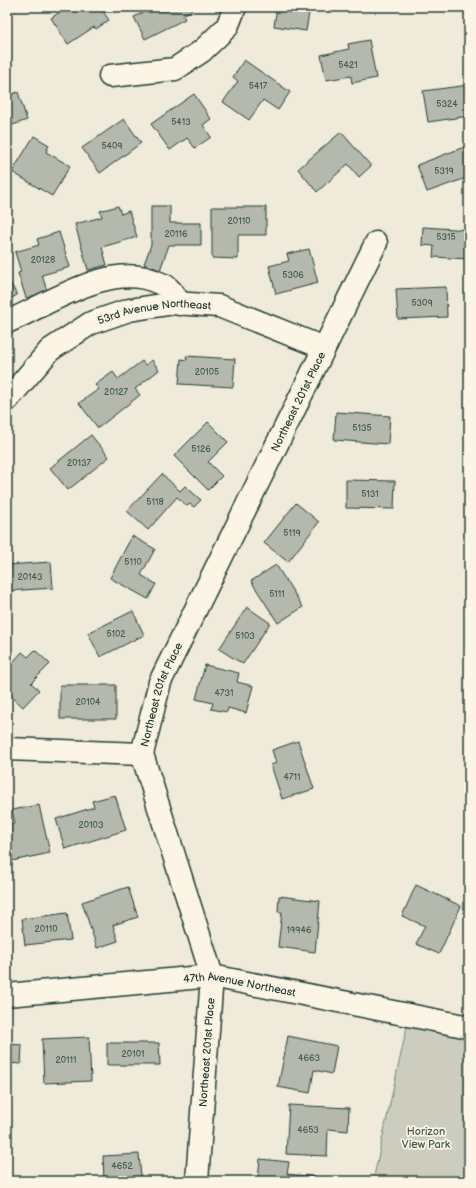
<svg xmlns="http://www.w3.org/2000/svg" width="476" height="1188" viewBox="0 0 476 1188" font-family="'Balsamiq Sans',sans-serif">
  <rect width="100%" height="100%" fill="#efeada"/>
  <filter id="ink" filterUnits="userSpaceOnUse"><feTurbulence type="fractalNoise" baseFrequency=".025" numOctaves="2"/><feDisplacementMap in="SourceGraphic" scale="8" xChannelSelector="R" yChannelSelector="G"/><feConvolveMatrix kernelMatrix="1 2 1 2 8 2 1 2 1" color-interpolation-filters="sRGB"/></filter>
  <g filter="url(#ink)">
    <path fill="#cccdbf" stroke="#76857a" d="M407 1026 469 1038V1181H373Z"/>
    <path fill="#b5b9ad" stroke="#1f3d34" d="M67 7H100L109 20 96 29 94 27 68 44 51 18Z
      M144 7H197L183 15 185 19 145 39 134 17 146 11Z
      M277 7H310L306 31 274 26Z
      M369 40 376 78 352 83 351 76 326 80 321 55 349 49 348 44Z
      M7 51 12 76 7 77Z
      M244 60 290 92 278 110 263 100 249 120 223 102 238 81 233 77Z
      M469 85V116L428 122 423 91Z
      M18 92 27 120 7 127V96Z
      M194 94 211 119 203 125 211 137 195 148 187 138 170 150 151 124Z
      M124 119 141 143 100 173 82 148Z
      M341 132 371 166 359 177 348 164 317 192 298 169Z
      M34 136 49 145 46 152 70 166 52 196 12 172Z
      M467 146 469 152V177L427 192 417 165Z
      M118 206 121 214 129 211 137 237 102 247 107 265 88 270 75 224 102 217 100 211Z
      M151 206H170V223H201V245H169L160 270 144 264 151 245Z
      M212 207H266V235H238V259L212 258Z
      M423 227 469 230V259L433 257 434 246 422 245Z
      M59 232 70 267 42 275 47 291 26 298 18 273 21 272 15 252 39 245 37 239Z
      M309 249 318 283 276 294 269 266 289 261 287 254Z
      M7 277 17 295 7 301Z
      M446 287 447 317 398 319 396 289Z
      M186 356 235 359 233 387 179 384 181 359 187 360Z
      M152 360 159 370 135 389 140 395 98 428 79 403 99 389 95 385 113 372 118 379 142 361 145 365Z
      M336 412 390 416 388 444 334 440Z
      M208 422 228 442 208 462 222 476 208 490 174 456Z
      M91 435 109 457 68 490 50 468Z
      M162 474 180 491 185 486 201 500 194 507 190 504 187 506 177 497 148 530 127 511Z
      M346 480 395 481 394 509 346 508Z
      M296 503 319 522 288 562 264 543Z
      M132 536 155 549 141 575 156 584 148 599 110 578Z
      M51 562 53 588 7 591V565Z
      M276 565 303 607 278 623 251 581Z
      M247 607 270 623 243 664 219 649Z
      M133 611 144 635 100 657 88 633Z
      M35 650 50 664 31 683 39 690 23 707 7 692V655L14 661 22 652 28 657Z
      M205 665 239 673 237 682 253 686 246 713 228 708 227 712 211 709 213 703 196 699Z
      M60 685H116V719H60Z
      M298 741 314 789 282 799 271 765 276 763 272 750Z
      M115 795 126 830 65 849 56 819 94 807 92 801Z
      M39 805 50 853 7 862V825L15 823 12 810Z
      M416 885 461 906 439 954 416 944 425 926 402 916Z
      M128 887 138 917 113 925 118 941 97 948 82 902Z
      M279 896 320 901 315 952 278 947 282 912H278Z
      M67 913 71 940 25 945 22 919Z
      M288 1036 337 1046 332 1074 314 1070 310 1093 278 1087Z
      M89 1037 91 1081 44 1083 42 1039Z
      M107 1043H159L160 1065H107Z
      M7 1044 22 1045 21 1064 7 1063Z
      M289 1105 349 1108 348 1131 328 1129 327 1156 286 1154Z
      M139 1154 141 1177 130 1178V1181H104L103 1156Z
      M260 1159 289 1162 287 1174 316 1177V1181H275L258 1179Z"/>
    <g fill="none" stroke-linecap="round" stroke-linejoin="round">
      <g stroke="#1f3d34" stroke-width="25">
        <g id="minor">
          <path d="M110 76 175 69 202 51 227 27 235 7"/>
          <path d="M7 322C49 304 113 259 159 283 162 284 167 286 169 289 174 293 177 299 180 304"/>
          <path id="s1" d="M7 400 50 350 91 323 129 310 175 303 219 306 324 348"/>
          <path d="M7 749 142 754"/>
          <path id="s2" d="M7 995 212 976 469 1027"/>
          <path id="s3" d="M197 1181 212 976 142 754 160 682 376 243"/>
        </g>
      </g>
      <use href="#minor" stroke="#fcf5e5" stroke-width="22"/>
    </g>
  </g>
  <g text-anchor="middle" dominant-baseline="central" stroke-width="3.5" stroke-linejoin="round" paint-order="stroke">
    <g font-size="9" fill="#445c52">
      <text x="348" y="65">5421</text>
      <text x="258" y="86">5417</text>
      <text x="447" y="104">5324</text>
      <text x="181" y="122">5413</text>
      <text x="112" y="146">5409</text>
      <text x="444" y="171">5319</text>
      <text x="239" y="221">20110</text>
      <text x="176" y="234">20116</text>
      <text x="446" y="237">5315</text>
      <text x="43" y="260">20128</text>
      <text x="293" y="275">5306</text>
      <text x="422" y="303">5309</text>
      <text x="207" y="372">20105</text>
      <text x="116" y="392">20127</text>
      <text x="362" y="428">5135</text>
      <text x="201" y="449">5126</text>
      <text x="79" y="463">20137</text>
      <text x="370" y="494">5131</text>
      <text x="155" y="502">5118</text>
      <text x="292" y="533">5119</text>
      <text x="133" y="562">5110</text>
      <text x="30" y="577">20143</text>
      <text x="277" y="594">5111</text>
      <text x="116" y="634">5102</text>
      <text x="245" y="636">5103</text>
      <text x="224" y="693">4731</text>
      <text x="88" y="702">20104</text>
      <text x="292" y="777">4711</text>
      <text x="91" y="825">20103</text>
      <text x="46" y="929">20110</text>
      <text x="299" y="930">19946</text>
      <text x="133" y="1054">20101</text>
      <text x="309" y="1058">4663</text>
      <text x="66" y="1060">20111</text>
      <text x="308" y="1130">4653</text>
      <text x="122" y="1166">4652</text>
    </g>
    <g font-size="11" fill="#1f3d34" stroke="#fcf5e5">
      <text stroke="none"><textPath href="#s1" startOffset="180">53rd Avenue Northeast</textPath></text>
      <text stroke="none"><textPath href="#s3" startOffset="825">Northeast 201st Place</textPath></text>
      <text stroke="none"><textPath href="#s3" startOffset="501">Northeast 201st Place</textPath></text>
      <text stroke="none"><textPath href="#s2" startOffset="234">47th Avenue Northeast</textPath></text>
      <text stroke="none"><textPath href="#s3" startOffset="129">Northeast 201st Place</textPath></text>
    </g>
    <g font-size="11" fill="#425a50" stroke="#fcf5e5">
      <text x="426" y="1131">Horizon<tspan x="426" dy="13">View Park</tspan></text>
    </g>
  </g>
  <rect width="476" height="1188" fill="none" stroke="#fcf5e5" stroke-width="24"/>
  <rect x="12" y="12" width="452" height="1164" fill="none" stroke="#1f3d34" stroke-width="1.5" filter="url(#ink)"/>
</svg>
